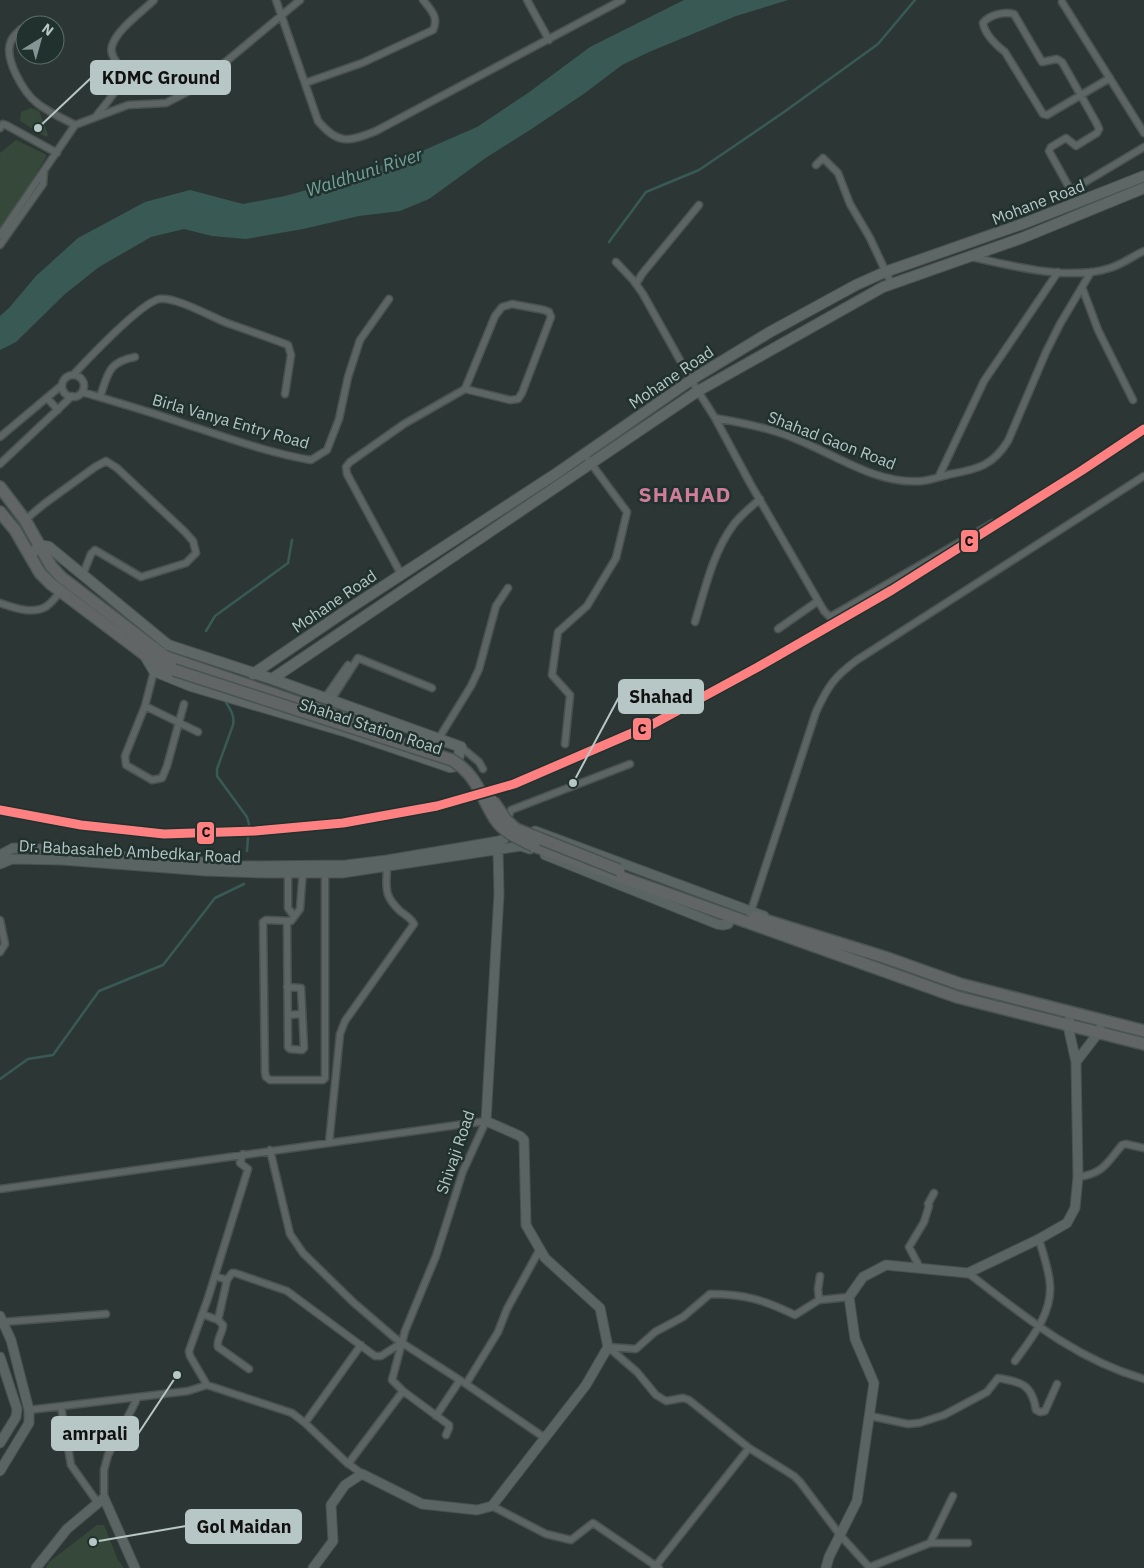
<svg xmlns="http://www.w3.org/2000/svg" width="1144" height="1568" viewBox="0 0 1144 1568" font-family="'IBM Plex Sans',sans-serif">
  <rect width="100%" height="100%" fill="#2c3735"/>
  <path fill="#364839" d="M31 108 39 111 48 135 46 137 20 121 21 112Z
    M16 140 47 155 17 207 0 228V153Z
    M97 1525H104L118 1560 124 1568H46L49 1562Z"/>
  <path fill="#395a54" d="M684 0H788L736 16 649 52 622 65 585 93 530 130 487 157 429 199 400 211 359 216 303 229 246 239 212 236 184 229 151 237 99 267 65 294 16 342 0 350V316L9 308 36 276 78 238 145 202 190 190 243 204 285 196 339 181 422 151 477 127 528 93 590 47Z"/>
  <g fill="none" stroke-linecap="round" stroke-linejoin="round">
    <path stroke="#395a54" stroke-width="2.5" d="M609 242 646 192 699 170 784 112 878 44 915 0
      M206 631 215 616 288 563 292 540
      M224 699C229 708 235 714 233 725L217 769V776L247 817 249 824 247 851
      M0 1079 28 1059 53 1055 99 991 163 965 215 898 244 884"/>
    <g stroke="#4a5250" stroke-width="9">
      <path id="street" d="M276 0 318 121C338 145 349 142 376 131L622 0
        M527 0 549 40
        M1062 2 1144 133
        M21 29C18 32 13 36 11 41 3 58 24 93 37 103 48 112 62 118 75 125
        M1110 78 1047 115 1043 114 1005 52C996 45 985 34 983 23 989 15 1004 11 1014 14L1042 62 1057 59 1062 62 1097 124 1099 129 1097 133 1076 146 1066 138 1051 147 1049 151 1070 189 1072 190 1144 147
        M305 83 362 63 433 30C439 17 431 10 423 0
        M97 115C104 106 119 89 122 79 125 67 108 58 112 46 117 29 142 12 154 0
        M0 128 3 124 6 125 57 153
        M816 165 823 158 838 173 850 204 870 238 891 283
        M0 235 75 125 128 105 166 103 193 89 300 0
        M0 245 43 184 44 172
        M972 257C1011 266 1071 281 1110 268 1121 265 1133 256 1144 251
        M616 262 633 280 643 294 691 380 715 418 750 483 824 611 830 617 993 523
        M636 284 642 274 699 205
        M1082 287 1098 330 1133 400
        M73 375C88 359 140 304 159 299 174 296 210 316 227 323 247 330 267 337 288 345L291 355 285 394
        M62 386a11 11 0 1 1 22 0a11 11 0 1 1-22 0Z
        M82 392C116 402 151 412 185 424 226 437 268 453 311 460L327 450 339 419 348 377 360 340 389 299
        M100 397C108 374 108 362 135 357
        M47 398 58 410
        M715 418C743 423 770 428 796 439 836 455 877 485 922 481 932 480 941 476 951 474 979 469 993 465 1008 441L1046 352 1060 324 1091 272
        M0 437 62 385
        M0 464 72 396
        M939 476 984 381 1058 272
        M25 520 44 504 95 467 106 461 117 468 184 531 193 541 196 553 186 563 141 577 95 550 91 554 83 574
        M401 574 347 474 346 467 350 462 404 424 465 389 510 400 518 399 522 393 551 317 549 312 544 310 512 304 502 307 495 316 465 389
        M0 603C14 608 34 615 47 606 52 602 57 596 61 591
        M695 622C705 589 713 552 734 524 741 515 751 507 760 499
        M778 629 818 601
        M154 671 145 706 125 756 126 765 152 780 162 778 167 766 184 704
        M325 698 348 665
        M331 700 358 658 432 688
        M145 706 198 732
        M439 738 471 686 479 669 496 606 508 588
        M565 744 570 695 552 675 558 632 587 606 616 558 627 512 584 454
        M461 747 479 762 483 769
        M507 821 511 810 630 764
        M288 869V908L294 916
        M303 869 300 909 291 921 266 920 263 922 265 1072 266 1077 270 1080H323L325 1078V873
        M750 914 816 712C828 686 834 677 857 660L1144 476
        M0 920 5 944 0 952
        M287 921 288 1047 290 1049 302 1050 304 1048 301 988 287 987
        M288 1015 302 1014
        M329 1143 340 1034 345 1021 414 924C411 918 405 915 400 911 382 894 387 886 387 864
        M270 1150 290 1234 303 1253 353 1302 396 1339 466 1384 545 1438
        M1078 1177C1103 1174 1107 1163 1122 1145L1126 1144 1144 1148
        M0 1189 486 1121
        M920 1268 909 1247 924 1222 929 1206 928 1204 934 1193
        M968 1273C1024 1316 1075 1359 1144 1379
        M215 1276 227 1280 232 1273H235L287 1291 375 1356H381L403 1342
        M227 1280 218 1320 223 1325C223 1333 216 1339 218 1347L249 1369
        M819 1300 818 1289 820 1276
        M202 1314 218 1320
        M3 1322 106 1314
        M608 1347 637 1372 656 1395 666 1401 683 1398 689 1400 749 1448 794 1476 800 1482 840 1535 870 1568
        M608 1347 636 1349 655 1332 683 1317 710 1294C745 1294 764 1300 795 1315L819 1300 849 1297
        M1015 1361C1031 1339 1052 1314 1050 1285 1049 1269 1043 1254 1039 1239
        M466 1384 498 1332 507 1309 540 1249
        M207 1385 190 1356 189 1351 208 1298 248 1169 240 1163 243 1154
        M61 1407 71 1465 98 1503
        M29 1410 188 1391 207 1385 292 1413 305 1423 346 1462 362 1474
        M436 1416 460 1380
        M870 1416 908 1424 919 1423 944 1415 987 1392 998 1378C1021 1382 1032 1384 1036 1410L1040 1412 1045 1411 1057 1384
        M305 1423 361 1345
        M446 1435 449 1428V1425L403 1391 392 1380 405 1331 436 1256 463 1171 486 1121
        M348 1464 403 1391
        M104 1498V1470L108 1455 138 1397
        M492 1506 546 1534 571 1540 593 1523 659 1568
        M930 1543H968
        M870 1567 930 1543 953 1496
        M654 1568 749 1448"/>
    </g>
    <g stroke="#4a5250" stroke-width="11">
      <path id="secondary" d="M535 831 764 916
        M0 855 13 848 77 850 142 859 203 862 243 866 346 865 387 860 499 841 504 839
        M545 855 717 924 723 925 728 924 733 917
        M0 864 12 859 62 860 206 871 264 873H342L521 846 530 849
        M1076 1062 1099 1032 1100 1028
        M0 1316 11 1340 29 1410V1423L0 1471
        M0 1357 17 1409 16 1417 0 1443
        M36 1568 67 1529 104 1498 135 1568
        M313 1568 333 1541 331 1505 345 1485 362 1474 422 1504 477 1510 492 1506 586 1385 608 1347 600 1308 545 1258 526 1225 524 1140 520 1136 486 1121 499 894 498 850 499 841
        M826 1568 829 1557 857 1501 874 1383 855 1339 849 1297 863 1277 886 1265 968 1273 1039 1239 1067 1223 1075 1208 1078 1177 1076 1062 1068 1026 1071 1012"/>
    </g>
    <g stroke="#4a5452" stroke-width="12">
      <path id="primary" d="M31 555 39 545 49 547 168 645 272 679 461 747 456 766 450 767 347 732 191 686 154 671 144 654
        M253 674 347 610 557 473 691 380 770 332 856 285 885 272 1025 223 1144 176
        M272 679 698 391 883 287 1022 238 1144 188"/>
    </g>
    <g stroke="#495351" stroke-width="14">
      <path id="highway" d="M0 487 25 520 51 566 61 577 166 657 364 725
        M0 512 15 530 40 573 51 584 144 654 162 665 174 670
        M534 846 957 997 1144 1044
        M755 917 887 958 960 984 1144 1031"/>
    </g>
    <use href="#street" stroke="#5c6564" stroke-width="6"/>
    <use href="#secondary" stroke="#5a6462" stroke-width="9"/>
    <use href="#primary" stroke="#5e6766" stroke-width="10"/>
    <use href="#highway" stroke="#616565" stroke-width="11"/>
    <g stroke="#495351" stroke-width="14" stroke-linecap="butt">
      <path id="highway-bridge" d="M174 670 452 760C477 775 481 797 495 819 504 833 520 839 534 846
        M493 801 506 820 516 829 619 870"/>
    </g>
    <use href="#highway-bridge" stroke="#616565" stroke-width="11"/>
    <g stroke="#20312e" stroke-width="12">
      <path id="rail-1" d="M0 810 81 825 164 834 255 831 343 823 437 806 514 784 653 724 758 667 892 590 1081 471 1144 429"/>
    </g>
    <use href="#rail-1" stroke="#ff8080" stroke-width="9"/>
  </g>
  <g text-anchor="middle" dominant-baseline="central" stroke-width="5" stroke-linejoin="round" paint-order="stroke">
    <g font-size="16" fill="#b7c7c5" stroke="#20312e">
      <text transform="translate(1038 202) rotate(-21)">Mohane Road</text>
      <text transform="translate(671 377) rotate(-34)">Mohane Road</text>
      <text transform="translate(231 421) rotate(16)">Birla Vanya Entry Road</text>
      <text transform="translate(832 440) rotate(21)">Shahad Gaon Road</text>
      <text transform="translate(334 601) rotate(-34)">Mohane Road</text>
      <text transform="translate(371 726) rotate(18)">Shahad Station Road</text>
      <text transform="translate(130 851) rotate(3)">Dr. Babasaheb Ambedkar Road</text>
      <text transform="translate(455 1152) rotate(-71)">Shivaji Road</text>
    </g>
    <g font-size="18" font-style="italic" fill="#74a299" stroke="#20312e">
      <text transform="translate(364 172) rotate(-18)">Waldhuni River</text>
    </g>
    <g font-size="21" font-weight="bold" letter-spacing="1" fill="#cf7d98" stroke="#20312e">
      <text x="685" y="494">SHAHAD</text>
    </g>
  </g>
  <path fill="none" stroke="#b7c7c5" stroke-width="2" d="M38 128L91 78M573 783L619 697M177 1375L138 1434M93 1542L186 1526"/>
  <g fill="#b7c7c5" stroke="#20312e" stroke-width="2">
    <circle cx="38" cy="128" r="5"/>
    <circle cx="573" cy="783" r="5"/>
    <circle cx="177" cy="1375" r="5"/>
    <circle cx="93" cy="1542" r="5"/>
  </g>
  <g fill="#b7c7c5" stroke="#b7c7c5" stroke-width="2">
    <rect x="91" y="61" width="139" height="33" rx="5"/>
    <rect x="619" y="680" width="84" height="33" rx="5"/>
    <rect x="52" y="1417" width="86" height="33" rx="5"/>
    <rect x="186" y="1510" width="115" height="33" rx="5"/>
  </g>
  <g font-size="18" text-anchor="middle" font-weight="bold" fill="#111">
    <text x="161" y="84">KDMC Ground</text>
    <text x="661" y="703">Shahad</text>
    <text x="95" y="1440">amrpali</text>
    <text x="244" y="1533">Gol Maidan</text>
  </g>
  <g stroke="#20312e" stroke-width="2">
    <rect x="960" y="529" width="19" height="24" rx="5" fill="#ff8080"/>
    <rect x="632" y="717" width="20" height="24" rx="5" fill="#ff8080"/>
    <rect x="196" y="821" width="19" height="24" rx="5" fill="#ff8080"/>
  </g>
  <g font-size="14" text-anchor="middle" font-weight="bold" fill="#111">
    <text x="969" y="546">C</text>
    <text x="642" y="734">C</text>
    <text x="206" y="837">C</text>
  </g>
  <g transform="translate(40 40) rotate(37)"><circle r="24" fill="#20312e" stroke="#5c6d6a"/>
  <path d="M0-4L9 19L0 12L-9 19Z" fill="#869593"/>
  <text y="-8" font-size="14" font-weight="bold" text-anchor="middle" fill="#b7c7c5">N</text>
  </g>
</svg>
